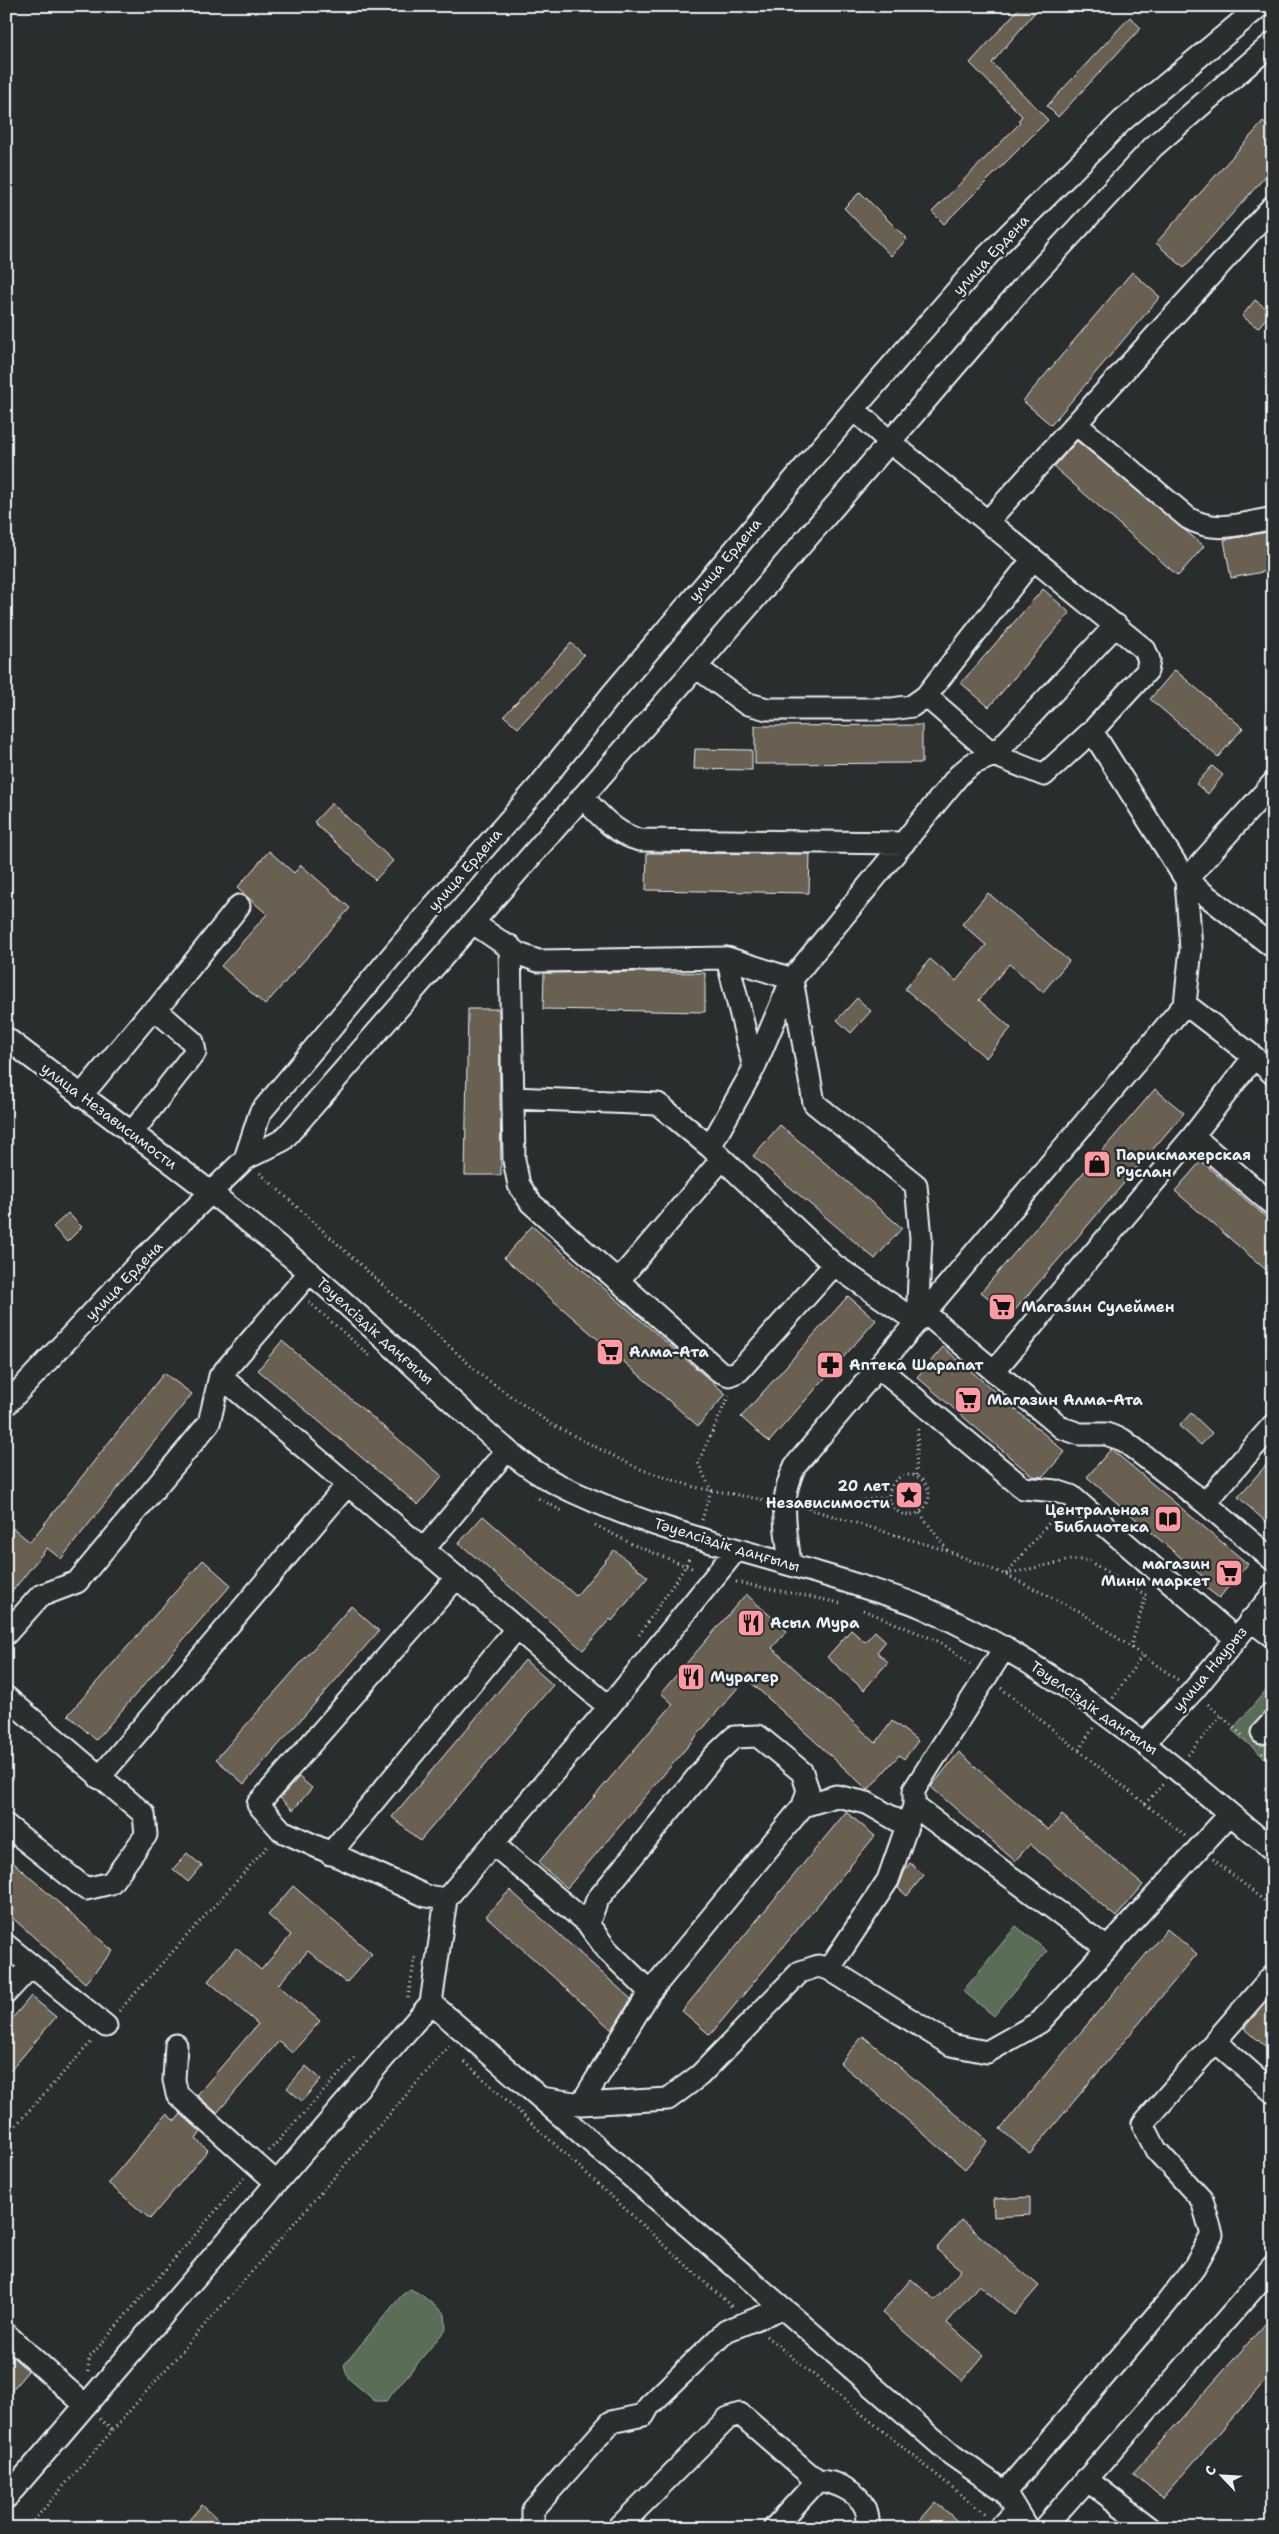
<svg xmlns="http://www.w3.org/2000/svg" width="1279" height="2534" viewBox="0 0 1279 2534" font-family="'Shantell Sans',sans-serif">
  <rect width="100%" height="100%" fill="#2a2d2e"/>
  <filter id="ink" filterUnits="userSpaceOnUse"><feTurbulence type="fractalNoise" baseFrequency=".02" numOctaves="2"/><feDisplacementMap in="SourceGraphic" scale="10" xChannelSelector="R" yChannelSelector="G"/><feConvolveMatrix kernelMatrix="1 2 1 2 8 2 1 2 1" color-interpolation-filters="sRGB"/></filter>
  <g filter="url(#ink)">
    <path fill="#5a6d57" stroke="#a1afa8" d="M1273 1682V1765L1232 1730Z
      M1016 1926 1047 1951 994 2016 963 1991Z
      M410 2289 420 2294 445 2314 446 2329 386 2401H375L348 2378 344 2365 401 2296Z"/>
    <path fill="#6a6151" stroke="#e8f1f8" d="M1021 6H1040L992 63 1048 120 944 224 932 212 1020 123 1018 121 1022 116 970 63Z
      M1130 17 1141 28 1058 117 1047 106Z
      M1263 122 1273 131V168L1184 268 1156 243Z
      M860 192 907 239 891 256 844 208Z
      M1132 272 1160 297 1051 425 1023 401Z
      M1255 300 1271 312 1258 328 1242 316Z
      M1077 441 1204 546 1178 576 1054 467Z
      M1273 531V570L1231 578 1224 540Z
      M1043 589 1070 613 989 707 961 683Z
      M571 643 584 655 518 728 504 716Z
      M1175 670 1243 728 1218 757 1150 699Z
      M922 725V763L755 764V726Z
      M695 749 752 750V770L694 769Z
      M1212 766 1223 775 1208 794 1196 784Z
      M332 803 393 861 375 880 314 822Z
      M269 851 294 873 301 865 350 908 265 1005 221 966 267 914 237 888Z
      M647 853 810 854 809 893 646 890Z
      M988 893 1069 961 1043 992 1009 964 979 1000 1011 1028 986 1058 905 989 930 959 956 981 986 945 962 924Z
      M634 972 705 973V1012L543 1009 544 973Z
      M857 998 871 1011 851 1033 837 1020Z
      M468 1009H499L501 1175H465Z
      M1155 1089 1184 1113 1010 1316 981 1292Z
      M780 1125 902 1228 875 1259 753 1156Z
      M1201 1161 1273 1223V1276L1175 1191Z
      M68 1213 82 1227 67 1242 53 1227Z
      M532 1226 726 1394 698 1426 504 1258Z
      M848 1296 876 1320 769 1442 741 1417Z
      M282 1341 442 1476 418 1505 258 1370Z
      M943 1347 1065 1452 1043 1477 1032 1476 917 1377Z
      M164 1373 192 1394 61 1559 47 1548 6 1599V1537L13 1528 30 1542Z
      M1191 1413 1212 1433 1201 1445 1179 1426Z
      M1111 1449 1248 1564 1219 1598 1205 1587 1209 1582 1087 1477Z
      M1273 1457V1514L1266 1522 1238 1497Z
      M483 1516 576 1596 614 1550 648 1577 612 1621 610 1619 583 1650 459 1543Z
      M203 1560 231 1585 96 1740 68 1715Z
      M746 1594 787 1631 772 1648 876 1743 892 1721 918 1741 904 1759 899 1755 868 1790 746 1678 567 1888 538 1863 673 1704 661 1693Z
      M351 1606 379 1631 244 1784 216 1759Z
      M851 1630 865 1642 875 1631 886 1641 877 1652 888 1662 864 1690 827 1657Z
      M525 1660 553 1685 420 1841 392 1817Z
      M959 1752 1048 1830 1062 1815 1143 1885 1116 1917 1030 1844 1015 1861 931 1787Z
      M299 1777 312 1788 293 1810 280 1798Z
      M846 1812 875 1836 710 2035 682 2011Z
      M187 1853 202 1866 188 1882 173 1869Z
      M6 1856 113 1951 85 1983 6 1912Z
      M910 1863 924 1875 907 1896 898 1888 905 1870Z
      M293 1886 372 1954 346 1983 308 1951 278 1985 320 2021 292 2053 279 2041 217 2113 197 2095 258 2024 208 1981 236 1948 261 1970 291 1935 268 1915Z
      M510 1890 631 1999 612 2030 486 1916Z
      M1167 1929 1197 1954 1030 2154 1000 2129Z
      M1273 1994V2053L1244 2028Z
      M31 1996 56 2017 6 2076V2026Z
      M863 2036 988 2141 965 2169 840 2063Z
      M306 2066 321 2079 302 2101 287 2088Z
      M166 2114 175 2121 181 2114 201 2132 196 2139 208 2150 150 2219 108 2183Z
      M1030 2197V2215L994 2217 993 2199Z
      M961 2220 1039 2286 1014 2315 979 2285 947 2323 984 2355 962 2381 882 2313 911 2279 935 2300 961 2270 936 2249Z
      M1273 2315V2372L1162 2498 1133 2473Z
      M6 2351 28 2371 6 2397Z
      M936 2502 965 2528H913Z
      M202 2505 228 2528H182Z"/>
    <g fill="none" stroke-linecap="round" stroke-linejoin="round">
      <g stroke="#e8f1f8" stroke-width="25">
        <path id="minor" d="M1076 424 1188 518C1215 534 1243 524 1273 518
          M988 521 1273 206
          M696 667 745 703 767 709H892L912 706 926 696 1033 559
          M926 696 994 755 1116 625
          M1092 731 1186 880 1273 947
          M582 797C600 815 614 833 639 840L904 843
          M473 923 519 954 538 961 727 958 792 979 814 1103 916 1185 921 1238 917 1322 834 1265
          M510 946 514 1160 519 1185 531 1203 719 1371 729 1375 739 1371 834 1265 710 1147 658 1104 513 1098
          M727 958 754 1068
          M1185 1004 1254 1057
          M156 1010 239 906
          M6 1038C107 1116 212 1189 309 1272 362 1316 411 1365 463 1411 491 1436 519 1464 553 1482 648 1531 755 1552 857 1585 878 1592 901 1598 922 1607 1059 1666 1161 1756 1273 1850
          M81 1096 148 1015 156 1010 193 1042 195 1052 131 1134
          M1193 1136 1273 1205
          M710 1147 754 1068 792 979 959 775 972 764 994 755 1044 775 1092 731 1147 671 1149 660 1145 650 891 443 854 409
          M245 1159 260 1113 431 909 538 787 612 694 854 409 988 255 1122 121 1260 6
          M618 1281 722 1159
          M925 1313 1062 1428 1080 1434H1106L1123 1440 1205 1503
          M879 1368 1023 1488 1056 1491 1071 1496 1235 1638
          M994 1371 1193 1136 1254 1057 1273 1074
          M220 1376 609 1707
          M6 1405 141 1261 245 1159 283 1140 696 667 1024 286 1153 147 1273 43
          M1273 1425 1205 1503 1273 1560
          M424 1549 507 1450
          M790 1564C786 1527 778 1501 795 1466L1185 1004 1191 949 1186 880 1273 783
          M1250 1620 1273 1637
          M6 1634 40 1596 77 1582 209 1423 220 1376 310 1272
          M1005 1647 914 1790V1806L1107 1948
          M6 1697 144 1814 146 1835 111 1883 86 1889 6 1825
          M1262 1733 1273 1721
          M1145 1742 1193 1691 1273 1594
          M99 1778 348 1484
          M803 1806 836 1796 867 1803 907 1826
          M493 1844 588 1924 607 1950 650 1992
          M330 1854 517 1628
          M446 1899 426 1896 282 1831 258 1804 457 1577
          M6 1945 106 2026
          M829 1969 888 1880 914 1806
          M6 1993 31 1966
          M431 2003 952 2455 1005 2492 1166 2304 1194 2268 1212 2235 1202 2200 1156 2150 1143 2124 1273 1975
          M1215 2041 1273 2092
          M176 2045 174 2080 177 2094 276 2182
          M541 2098 581 2104 668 2099 700 2075 800 1972 818 1966 829 1969 951 2045 987 2052 1040 2022 1230 1814
          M581 2104 650 1992 803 1806 808 1790 802 1772 758 1736 734 1737 715 1755 597 1900 588 1924
          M6 2334 85 2405
          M1086 2479 1150 2528
          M1005 2492 1027 2528
          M6 2498 431 2003 446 1899 609 1707 736 1550
          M533 2528V2510L611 2422 644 2415 649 2406 726 2331 783 2308
          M618 2528 728 2418 740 2414 817 2481
          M774 2528 817 2481C833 2480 858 2492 865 2507 868 2513 868 2522 869 2528
          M999 2528 1016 2510
          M1044 2528 1273 2266"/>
      </g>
      <path stroke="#e8f1f8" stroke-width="3" stroke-dasharray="1 4" stroke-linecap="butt" d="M260 1173 482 1376 551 1424 637 1468 694 1487 765 1500
        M309 1302 370 1356
        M889 1495a20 20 0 1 1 40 0a20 20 0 1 1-40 0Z
        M916 1475 918 1426
        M534 1496 564 1512
        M803 1507 948 1551 1006 1575 1079 1611 1178 1680
        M810 1507 888 1497
        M920 1513 948 1551
        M702 1520 711 1490 698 1463 729 1395
        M595 1525 634 1545 694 1569
        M1006 1574 1071 1560H1087L1146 1595 1131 1646
        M1006 1574 1058 1512
        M736 1582 840 1603
        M863 1610 940 1642 970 1664
        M639 1635 685 1567 690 1555
        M1001 1688 1185 1836
        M1113 1698 1143 1654
        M1208 1704 1242 1735
        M1079 1750 1093 1728
        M1262 1753 1273 1762
        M1188 1755 1221 1716
        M1145 1804 1163 1784
        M1213 1859 1273 1908
        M408 1998 415 1957
        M119 2011 269 1845
        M465 2062 733 2308
        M6 2136 93 2040
        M269 2151 356 2056
        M766 2336 986 2515
        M88 2371 89 2358 244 2178
        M100 2419 112 2430
        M27 2528 450 2045"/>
      <use href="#minor" stroke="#2a2d2e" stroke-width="21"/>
    </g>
  </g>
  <defs>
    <g id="shop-square" transform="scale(1.4375)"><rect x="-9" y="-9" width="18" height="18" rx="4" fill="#ff9aa2" stroke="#2a2d2e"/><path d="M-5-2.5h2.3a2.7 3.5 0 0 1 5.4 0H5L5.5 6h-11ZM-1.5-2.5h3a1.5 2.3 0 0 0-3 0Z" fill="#111"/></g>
    <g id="supermarket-square" transform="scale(1.4375)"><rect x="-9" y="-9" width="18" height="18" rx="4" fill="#ff9aa2" stroke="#2a2d2e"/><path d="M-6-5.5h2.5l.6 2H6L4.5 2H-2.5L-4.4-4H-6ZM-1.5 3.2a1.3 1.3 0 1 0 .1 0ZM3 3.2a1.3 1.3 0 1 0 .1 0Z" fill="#111"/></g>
    <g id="pharmacy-square" transform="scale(1.4375)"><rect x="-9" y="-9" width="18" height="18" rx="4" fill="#ff9aa2" stroke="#2a2d2e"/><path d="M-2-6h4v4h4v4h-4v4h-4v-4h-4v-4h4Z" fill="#111"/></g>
    <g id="sight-square" transform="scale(1.4375)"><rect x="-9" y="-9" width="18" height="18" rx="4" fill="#ff9aa2" stroke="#2a2d2e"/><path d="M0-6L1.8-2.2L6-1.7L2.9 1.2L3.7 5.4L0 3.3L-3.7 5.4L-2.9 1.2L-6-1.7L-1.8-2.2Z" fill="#111"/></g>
    <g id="library-square" transform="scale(1.4375)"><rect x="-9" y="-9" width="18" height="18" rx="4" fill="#ff9aa2" stroke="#2a2d2e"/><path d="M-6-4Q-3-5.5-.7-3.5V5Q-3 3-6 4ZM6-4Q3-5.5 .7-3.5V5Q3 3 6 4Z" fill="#111"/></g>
    <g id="restaurant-square" transform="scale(1.4375)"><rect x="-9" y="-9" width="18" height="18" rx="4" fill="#ff9aa2" stroke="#2a2d2e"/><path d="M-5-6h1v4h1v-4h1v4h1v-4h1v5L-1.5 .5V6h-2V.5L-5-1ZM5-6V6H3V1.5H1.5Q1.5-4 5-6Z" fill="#111"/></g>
  </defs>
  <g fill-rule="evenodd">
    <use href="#shop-square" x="1097" y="1164"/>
    <use href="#supermarket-square" x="1002" y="1307"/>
    <use href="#supermarket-square" x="610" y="1352"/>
    <use href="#pharmacy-square" x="830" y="1365"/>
    <use href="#supermarket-square" x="968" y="1400"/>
    <use href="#sight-square" x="909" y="1495"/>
    <use href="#library-square" x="1168" y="1519"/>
    <use href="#supermarket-square" x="1229" y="1573"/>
    <use href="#restaurant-square" x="751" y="1623"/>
    <use href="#restaurant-square" x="691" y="1677"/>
  </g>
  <g text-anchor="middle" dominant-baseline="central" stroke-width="5" stroke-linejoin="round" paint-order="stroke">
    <g font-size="15" fill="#e8f1f8" stroke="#2a2d2e">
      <text transform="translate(991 255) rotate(-47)">улица Ердена</text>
      <text transform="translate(725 560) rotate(-50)">улица Ердена</text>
      <text transform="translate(465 870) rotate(-49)">улица Ердена</text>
      <text transform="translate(109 1116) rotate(37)">улица Независимости</text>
      <text transform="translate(124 1281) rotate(-46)">улица Ердена</text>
      <text transform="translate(375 1331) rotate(42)">Тәуелсіздік даңғылы</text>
      <text transform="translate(727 1545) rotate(17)">Тәуелсіздік даңғылы</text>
      <text transform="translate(1210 1669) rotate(-50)">улица Наурыз</text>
      <text transform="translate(1094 1708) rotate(35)">Тәуелсіздік даңғылы</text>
    </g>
    <g font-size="15" font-weight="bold" fill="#e8f1f8" stroke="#2a2d2e" text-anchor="start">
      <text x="1116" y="1155">Парикмахерская<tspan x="1116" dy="17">Руслан</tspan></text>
      <text x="1021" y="1307">Магазин Сулеймен</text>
      <text x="629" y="1352">Алма-Ата</text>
      <text x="849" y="1365">Аптека Шарапат</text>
      <text x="987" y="1400">Магазин Алма-Ата</text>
      <text x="890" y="1486" text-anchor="end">20 лет<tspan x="890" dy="17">Независимости</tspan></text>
      <text x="1149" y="1510" text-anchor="end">Центральная<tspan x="1149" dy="17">Библиотека</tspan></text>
      <text x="1210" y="1564" text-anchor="end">магазин<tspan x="1210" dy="17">Мини маркет</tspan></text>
      <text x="770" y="1623">Асыл Мура</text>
      <text x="710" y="1677">Мурагер</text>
    </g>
  </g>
  <rect width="1279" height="2534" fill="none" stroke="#2a2d2e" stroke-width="25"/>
  <rect x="12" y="12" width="1254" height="2509" fill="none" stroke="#e8f1f8" stroke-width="2" filter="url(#ink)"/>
  <g transform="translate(1222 2476) rotate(295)" stroke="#2a2d2e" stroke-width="4" paint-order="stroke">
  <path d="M0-4L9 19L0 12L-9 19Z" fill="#e8f1f8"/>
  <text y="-8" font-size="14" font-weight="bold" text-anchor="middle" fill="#e8f1f8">С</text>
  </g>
</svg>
